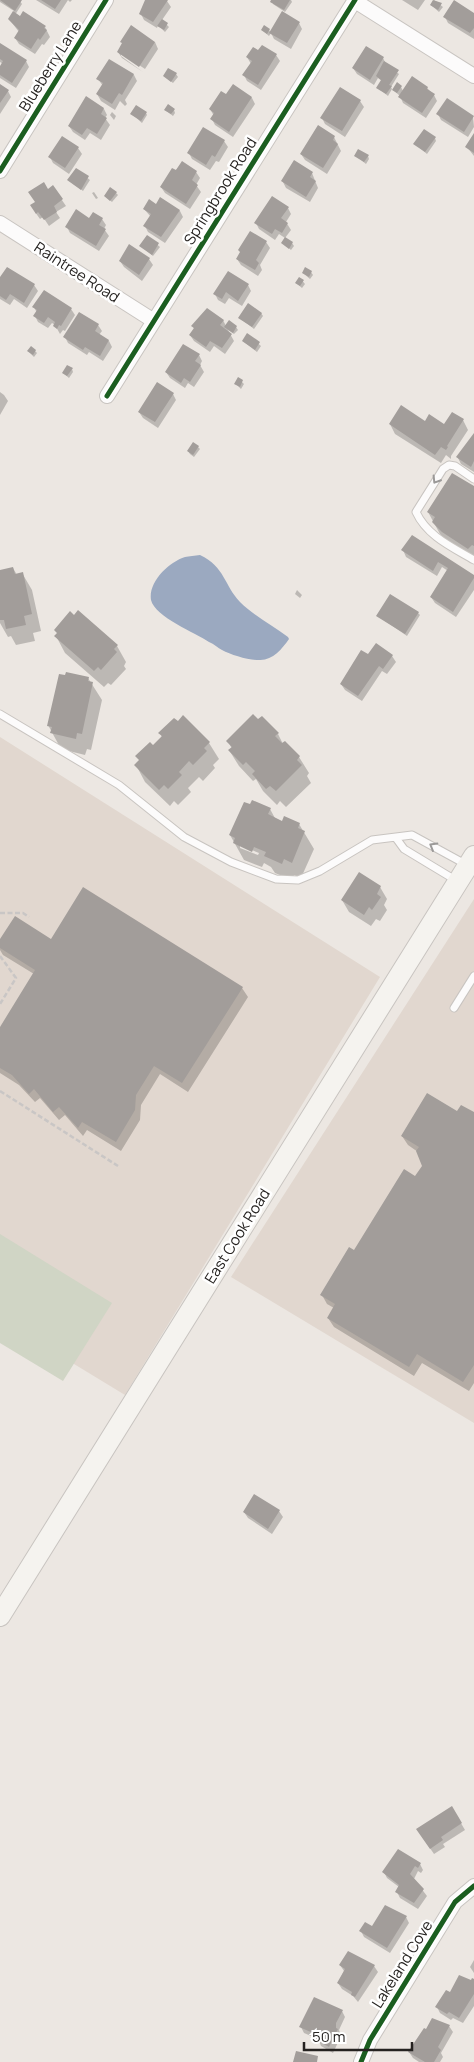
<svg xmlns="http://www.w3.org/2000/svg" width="474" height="2062" viewBox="0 0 474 2062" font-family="Manrope,sans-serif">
  <rect width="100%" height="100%" fill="#ece7e2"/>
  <path fill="#e1d7cf" d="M0 737 380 977 125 1395 0 1319Z
    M474 899V1423L231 1277Z"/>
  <path fill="#d0d5c5" d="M0 1234 112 1303 63 1381 0 1343Z"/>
  <path fill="#9ba9c0" d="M200 555C225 567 224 585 240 602 253 615 273 626 288 637L289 639C282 649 272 661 259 660 248 660 231 655 222 650 218 648 214 644 209 642 196 633 155 617 151 600 148 582 169 562 185 557 189 556 195 556 200 555Z"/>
  <path fill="#0003" fill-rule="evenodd" d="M0 0H19L22 4 15 15 45 27 50 37 44 45 42 44 35 54 19 44 15 38 19 32 9 19 14 11 0 2Z
    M36 0H72L70 2 68 0 59 14Z
    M147 0 167 1 171 7 162 20 169 27 165 32 158 25 157 28 144 20 141 14Z
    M273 0H291L292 2 285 12 273 4Z
    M402 0H425L418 10Z
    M434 0 443 7 439 12 431 5Z
    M474 14V39L448 23 445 17Z
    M299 23 302 29 291 49 274 39 271 33 269 36 262 30H269L271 33Z
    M155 42 158 49 145 69 121 53V56L143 72 122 58 118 52Z
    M0 45 26 61 29 67 16 88 0 78V68L3 64 0 62Z
    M262 46 276 55 280 61 261 90 247 81 244 75 251 64 247 57 259 52Z
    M383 58 386 64 399 74 391 87 392 89 388 96 378 88 382 81 378 78 374 85 357 74 353 68Z
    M110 61 134 75 137 81 125 100 127 104 125 106 120 101 115 110 101 101 97 94 103 86 98 79Z
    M176 74 178 77 173 83 164 76Z
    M0 85 8 91 11 97 0 114Z
    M233 86 252 98 255 104 233 137 215 125 212 119 214 116 210 109 226 96Z
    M401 87 403 91 427 88 434 95 437 101 426 118 403 103 400 96 393 90Z
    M340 89 360 101 364 107 345 137 325 124 322 118Z
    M86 98 104 109 107 115 105 118 110 125 101 140 90 133 85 140 73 132 69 126Z
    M165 110H174L175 113 173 116Z
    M112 112 116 116 114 120 110 115Z
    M146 113 147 115 142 123 132 114Z
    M438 114 473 117 474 127 468 137 441 120Z
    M204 129 224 141 228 147 219 162 216 161 210 170 192 159 189 153Z
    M474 136V156L467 147Z
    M334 137 341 151 327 174 305 160 301 154Z
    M435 138 436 141 427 154 415 144Z
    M78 148 82 154 69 174 53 163 50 157Z
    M356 156H368L369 159 366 164Z
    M182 163 196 172 200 178 196 185 201 192 190 209 165 193 161 187Z
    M76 169 90 180 83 191 69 180Z
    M312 173 318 188 310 202 286 188 283 182Z
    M53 187 66 206 56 212 60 218 49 226 43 217 40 219 35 212 48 190Z
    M94 192 98 198 96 199 92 193Z
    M116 193 118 195 112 202 105 196Z
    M161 199 180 211 183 217 165 243 148 232 145 226 151 217 144 209 157 206Z
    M288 208 291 214 286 222 291 230 285 238 279 234 275 240 259 229 256 223Z
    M93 213 102 219 106 225 104 229 109 236 99 251 70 233 67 227 90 219Z
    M250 233 266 242 270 248 260 265 262 270 258 276 241 265 237 259Z
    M147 236 160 247 153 256 141 246Z
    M283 243H292L294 246 291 250Z
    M149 259 153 265 142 281 124 267 120 261Z
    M311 272 313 275 310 279 303 273Z
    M300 278 305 284 302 288 296 283Z
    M0 280 34 285 38 291 27 308 14 299 10 305 0 299Z
    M248 285 251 291 242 306 229 298 225 304 218 300 215 294Z
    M34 307 71 309 75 315 65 331 63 330 60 334 55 325 52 323 48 328 38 322 35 316 37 313Z
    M80 313 98 325 102 331 99 335 109 341 112 347 103 361 89 352 87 355 68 343 65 337Z
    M261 313 263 316 254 329 240 318Z
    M223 320 226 326 236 327 238 330 234 334 228 330 234 341 225 354 214 346 210 352 194 341 190 335 194 329 193 326Z
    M248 335 261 346 257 352 243 341Z
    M28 351H35L37 353 34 357Z
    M199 355 202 361 200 365 204 372 194 387 188 383 185 388 170 378 166 372Z
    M72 369 73 372 69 378 63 373Z
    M239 379 244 384 241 389 236 384Z
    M0 392 4 395 8 401 0 415Z
    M173 394 176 400 158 428 143 418 139 412Z
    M463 420 468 430 451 456V459L446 455 441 463 395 434 390 424 425 423 444 426Z
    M474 434V472L461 464 458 458Z
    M198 447 200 449 194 457 190 454 188 451Z
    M474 488V560L450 544 440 534 428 512Z
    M412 536 474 576V590L456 617 435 603 431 597 448 571 442 567 437 576 406 557 403 550Z
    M13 568 17 575 22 573 32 590 41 631 33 633 35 641 16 645 11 636 8 637 0 623V571Z
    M297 590 302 595 300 598 295 594Z
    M418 613 420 615 407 636 378 616Z
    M56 636 117 646 126 662 124 666 126 669 111 685 108 683 104 687 65 653Z
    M368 656H392L396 662 387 674 382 671 362 701 345 690 341 684Z
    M88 678 102 700 91 750 87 749 85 755 61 749 48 725Z
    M160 733 209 743 219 759 213 765 215 768 203 781 199 777 188 788 191 792 178 805 174 801 170 806 145 782 136 765 140 761 137 756 153 747 162 737Z
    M278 734 283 744 299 757 309 773 307 776 311 783 286 807 280 801 277 805 263 791 256 779 253 781 239 766 229 750 232 749 228 741Z
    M270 809 276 820 283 822 299 824 314 849 301 878 294 875 292 880 275 873 271 867 264 863 262 867 244 860 230 835ZM240 845 259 853 258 855 240 848Z
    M359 874 380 887 387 899 384 905 387 910 380 921 376 919 371 926 349 912 342 900Z
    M0 942 242 988 248 997 188 1092 160 1074 141 1105 140 1120 121 1151 87 1130 83 1136 65 1115 59 1120 40 1098 35 1102 19 1085 0 1073V1029L34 974 3 955 0 950Z
    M474 1114V1383L469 1391 422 1363 414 1376 334 1327 328 1318 334 1308 327 1304 322 1295 354 1252 416 1177 423 1166 418 1152 408 1145 402 1136Z
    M279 1511 283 1517 272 1534 248 1518 244 1512Z
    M452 1808 465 1830 443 1844 445 1847 434 1854 421 1835Z
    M420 1864 423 1870 421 1873 418 1871 414 1879 427 1896 418 1909 400 1898 397 1892 399 1887 387 1878 384 1872Z
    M406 1917 409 1923 390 1953 364 1937 361 1931Z
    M348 1953 374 1966 378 1972 358 2002 353 1996 342 1989 338 1983 344 1971 340 1965Z
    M474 1960V1973L470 1967Z
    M471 1981H474V2006L463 2023 453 2018 451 2020 440 2013 437 2007 450 1994Z
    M342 2011 345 2017 339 2030 341 2036 333 2053 321 2046 318 2039 304 2033 301 2027Z
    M449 2026 453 2032 441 2053 443 2057 440 2062H419L413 2058 409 2052 426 2030Z"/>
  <path fill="#a29d9a" d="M0 0H22L15 11Z
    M41 0H61L55 9Z
    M145 0H168L153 22 139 14Z
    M271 0H290L284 10 270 2Z
    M433 0 442 3 438 10 430 5Z
    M454 0 474 13V28L470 33 443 17Z
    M13 11 20 16 23 11 46 26 44 28 47 30 40 40 38 38 31 49 14 38 19 30 8 19Z
    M282 11 300 22 287 43 269 33Z
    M162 19 168 23 164 30 157 26Z
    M131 25 155 42 139 67 117 52 122 43 120 42Z
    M264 25 270 29 267 34 261 30Z
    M0 43 27 60 12 83 0 75V66L3 61 0 59Z
    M262 45 277 54 258 85 242 75 252 61 246 57 253 47 258 50Z
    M366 46 384 57 370 80 352 68Z
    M109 59 134 74 122 95 119 93 112 104 96 94 103 83 96 79Z
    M384 61 399 70 389 85 392 86 386 94 376 88 381 80 376 76Z
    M168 68 177 73 171 82 163 76Z
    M412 76 428 87 427 89 435 94 422 113 398 97Z
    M397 82 402 86 397 93 392 90Z
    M0 84 9 90 0 103Z
    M233 84 252 97 229 132 210 119 214 113 209 109 221 91 226 94Z
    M340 87 361 100 342 131 320 118Z
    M86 96 104 108 101 114 107 118 97 134 87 128 82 135 68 126Z
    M447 98 474 116 464 132 436 114Z
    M168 104 175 109 171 114 164 110Z
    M136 105 147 112 141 121 130 114Z
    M318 125 335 136 333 140 338 144 323 168 300 154Z
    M203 127 225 140 215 157 212 155 206 165 187 153Z
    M424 129 436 137 425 152 413 144Z
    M474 133V153L465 147Z
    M62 136 79 147 65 168 48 157Z
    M358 149 369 155 364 162 354 156Z
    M294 160 313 172 310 177 316 181 306 197 281 181Z
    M182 161 197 171 192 180 198 185 186 204 160 187 172 168 176 170Z
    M76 168 89 176 81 190 67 180Z
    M44 182 48 189 53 185 63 199 54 206 57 212 44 220 38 212 36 214 30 205 35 202 28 192Z
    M110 187 117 192 110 201 104 196Z
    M272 196 289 207 281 218 288 223 282 233 275 229 272 234 254 223Z
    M160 197 180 210 161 237 143 226 151 214 143 209 149 199 156 204Z
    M76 209 89 218 93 212 103 218 99 225 106 229 96 246 65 227Z
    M250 231 267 241 256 260 259 263 255 270 236 259 240 252 238 250Z
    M147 235 159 243 152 255 139 246Z
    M285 237 293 242 289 249 281 243Z
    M129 244 150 258 139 275 119 261Z
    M7 267 35 284 24 303 10 294 6 300 0 296V277Z
    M305 267 312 271 309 277 302 273Z
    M228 271 249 284 238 301 226 292 222 299 213 294Z
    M299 277 304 280 300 286 295 283Z
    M44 290 72 308 61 326 59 325 57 329 53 326 55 322 48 317 44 323 33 316 37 310 32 307Z
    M248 303 262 313 252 327 238 318Z
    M207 308 224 320 220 325 232 334 222 348 210 341 206 347 189 335 194 328 191 326Z
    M79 312 99 324 95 331 109 340 100 356 85 347 83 350 63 337Z
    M229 320 237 326 233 333 224 327Z
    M247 333 260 342 255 350 242 341Z
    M183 344 200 354 195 361 201 365 190 382 184 378 181 383 165 372Z
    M31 346 36 350 33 355 27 351Z
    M67 365 73 368 67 376 62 373Z
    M238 377 243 380 240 387 234 384Z
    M157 382 174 393 155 422 138 412Z
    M401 405 425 421 429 414 444 424 452 412 464 419 447 446 448 447 446 450 441 447 435 455 389 424Z
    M474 433V461L471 467 456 457Z
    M193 442 199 446 193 455 187 451Z
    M452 473 474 486V546L472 545 468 549 442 532 432 522 435 517 427 512Z
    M412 535 474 575V578L453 612 430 597 448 568 438 562 433 571 401 550Z
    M13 567 15 574 23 572 32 614 24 616 26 625 6 629 4 620H0V570Z
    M390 594 419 612 405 634 376 616Z
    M78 610 118 645 114 649 117 652 101 670 98 667 94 671 54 636 57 633 54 630 70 611 74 615Z
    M376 643 393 655 383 669 379 666 358 696 340 684 361 650 368 654Z
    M66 672 89 677 88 681 93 682 82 734 77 733 76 739 50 733 52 727 47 726 59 674 65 675Z
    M253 714 258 719 262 716 279 733 275 736 282 743 285 741 300 756 297 760 302 765 276 791 270 786 266 789 252 774 255 771 246 762 243 765 228 750 232 747 226 741Z
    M183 715 210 742 204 748 207 751 193 765 189 761 179 772 182 775 168 789 164 785 159 790 134 765 139 760 135 756 150 742 153 745 162 736 158 733 174 718 178 721Z
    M252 800 271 808 268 814 282 821 284 816 300 823 298 828 305 831 292 863 284 859 282 864 264 856 266 852 254 847 252 852 233 843 235 838 229 835 244 802 250 804Z
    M359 872 381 886 377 894 381 897 372 910 369 907 364 915 341 900Z
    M83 887 243 987 182 1083 154 1066 136 1095 135 1110 116 1142 82 1122 78 1128 59 1107 53 1112 34 1089 29 1094 12 1075 0 1068V1027L35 970 0 948V939L15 916 51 939Z
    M427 1093 457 1111 461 1105 474 1112V1365L463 1382 417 1354 409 1367 327 1318 335 1304 320 1295 349 1247 354 1250 404 1169 415 1176 422 1166 416 1151 419 1147 401 1136Z
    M254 1494 280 1510 268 1529 243 1512Z
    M452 1806 462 1823 441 1837 443 1840 430 1849 416 1829Z
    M398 1849 421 1863 418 1868 415 1866 410 1874 424 1889 414 1903 395 1892 399 1885 382 1872Z
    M385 1905 407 1916 387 1948 359 1931 365 1922 372 1926Z
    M348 1951 375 1965 355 1997 351 1995 352 1992 337 1983 345 1969 339 1965Z
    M459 1975 471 1980 472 1978 474 1979V1994L459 2018 449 2012 447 2014 435 2007 446 1990 450 1992Z
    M314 1997 343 2010 336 2023V2028L338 2029 329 2047 316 2040 318 2035 299 2027Z
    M432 2018 450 2025 438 2047 441 2050 434 2062H425L408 2052 424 2028 426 2029Z
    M296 2051 318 2056 317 2062H293Z"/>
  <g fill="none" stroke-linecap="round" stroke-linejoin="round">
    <g stroke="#c8c4c0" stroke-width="9">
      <path id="service" d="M474 479 455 466 449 465 443 469 416 512C427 536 452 547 474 560
        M0 714 119 785 184 837 231 862 276 879 298 880 320 871 372 840 412 835 467 865
        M396 838 404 849 457 881
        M454 1008 474 976"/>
    </g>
    <g stroke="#c8c4c0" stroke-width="16">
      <path id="minor" d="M355 1 474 76
        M0 171 106 0
        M0 223 154 321
        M107 396 355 0
        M361 2062 370 2040 455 1902 474 1886"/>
    </g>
    <g stroke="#c8c4c0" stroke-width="22">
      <path id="secondary" d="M0 1616 474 856"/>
    </g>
    <path stroke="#c9c6c5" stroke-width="2.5" stroke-dasharray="5 2.5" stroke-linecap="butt" d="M0 913H23L29 917
      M0 956 16 978 0 1004
      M0 1091 118 1166"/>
    <use href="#service" stroke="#fcfbfb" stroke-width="7"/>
    <use href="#minor" stroke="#fcfbfb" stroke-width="14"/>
    <use href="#secondary" stroke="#f5f3ef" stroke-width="20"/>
    <g stroke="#fff" stroke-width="8">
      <path id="cycleway" d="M0 171 106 0
        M107 396 355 0
        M361 2062 370 2040 455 1902 474 1886"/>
    </g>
    <use href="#cycleway" stroke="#1b5e20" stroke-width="5"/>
  </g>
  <defs><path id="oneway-chevron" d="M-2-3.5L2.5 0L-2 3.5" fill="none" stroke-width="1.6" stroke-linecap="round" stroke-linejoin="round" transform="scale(1.25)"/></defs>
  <g stroke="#9b9998">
    <use href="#oneway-chevron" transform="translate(436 480) rotate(122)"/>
    <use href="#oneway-chevron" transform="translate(433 846) rotate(-150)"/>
  </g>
  <g text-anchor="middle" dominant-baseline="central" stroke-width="5" stroke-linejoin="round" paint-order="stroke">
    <g font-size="15" fill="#252220" stroke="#fff">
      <text transform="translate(50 66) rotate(-58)">Blueberry Lane</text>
      <text transform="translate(220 191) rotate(-58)">Springbrook Road</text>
      <text transform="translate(77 272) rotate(33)">Raintree Road</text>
      <text transform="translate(237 1236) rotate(-58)">East Cook Road</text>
      <text transform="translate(402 1964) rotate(-58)">Lakeland Cove</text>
    </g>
  </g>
  <path d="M304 2042v8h108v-8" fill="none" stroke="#252220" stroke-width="2.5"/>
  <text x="312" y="2042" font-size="15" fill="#252220" stroke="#ffffff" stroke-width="4" paint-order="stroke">50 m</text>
</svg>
